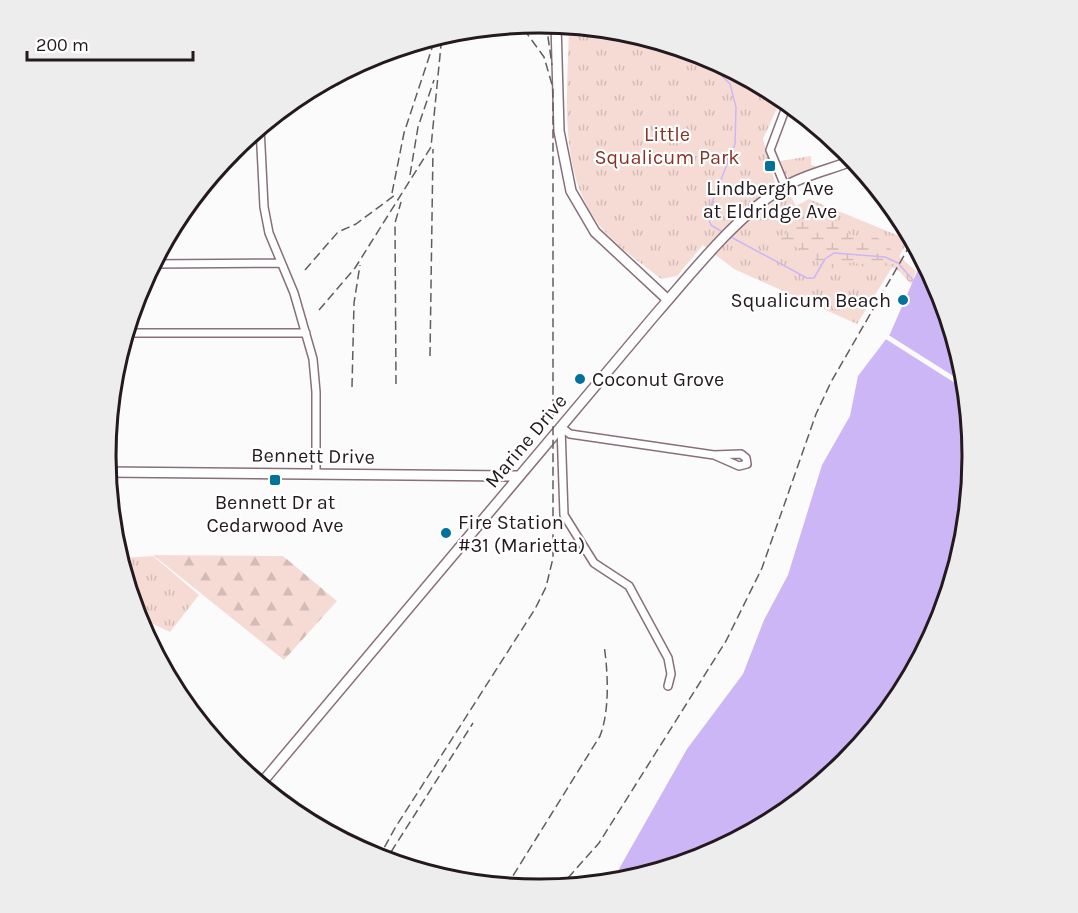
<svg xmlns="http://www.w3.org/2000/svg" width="1078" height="913" viewBox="0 0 1078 913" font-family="Karla,sans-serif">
  <defs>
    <pattern id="grass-tufts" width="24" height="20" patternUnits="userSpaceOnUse" patternTransform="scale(1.5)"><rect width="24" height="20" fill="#f6dbd5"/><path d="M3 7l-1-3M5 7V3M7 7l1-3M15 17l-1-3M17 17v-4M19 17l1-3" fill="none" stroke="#d3bbb6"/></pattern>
    <pattern id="forest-firs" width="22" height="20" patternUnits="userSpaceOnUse" patternTransform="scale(1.5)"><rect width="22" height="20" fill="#f6dbd5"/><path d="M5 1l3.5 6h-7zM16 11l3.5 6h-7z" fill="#d3bbb6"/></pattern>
    <pattern id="wetland-marsh" width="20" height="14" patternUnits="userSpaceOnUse" patternTransform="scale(1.5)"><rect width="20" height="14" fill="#f6dbd5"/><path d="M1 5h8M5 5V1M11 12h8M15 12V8" fill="none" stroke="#d3bbb6"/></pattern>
  </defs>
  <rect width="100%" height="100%" fill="#fbfbfb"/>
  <path fill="url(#grass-tufts)" d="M569 25 624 31 705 56 782 97 763 139 776 186 770 187 746 213 751 220 788 191 796 206 809 199 909 240 857 324 734 269 703 245 677 276 661 279C644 265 623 251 608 235 555 180 568 95 569 25Z
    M811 156V165L818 167 789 179 779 165 780 161Z
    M153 556 199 595 170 632 136 616 118 558Z"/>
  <path fill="url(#forest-firs)" d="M153 555 283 556 337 601 284 660Z"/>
  <path fill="url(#wetland-marsh)" d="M806 217 828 218 847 233 856 236 868 234 878 238 916 271 912 285 899 271 886 263 868 269 854 262 825 270C816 257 798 245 782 243L780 239C783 234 801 221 806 217Z"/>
  <path fill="#cdb6f5" d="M923 258C982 369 986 506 940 622 935 636 926 649 919 662 912 674 907 687 899 698 868 744 826 783 781 816 736 850 677 866 623 882L611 883 687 749 743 674 764 620 788 575 822 465 850 416 858 376 890 334Z"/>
  <path fill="#fbfbfb" d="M887 334 966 384V390L884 338Z"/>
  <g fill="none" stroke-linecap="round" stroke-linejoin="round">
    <path stroke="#cdb6f5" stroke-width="1.5" d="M700 54 730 84 736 107 735 144 707 215 711 225 724 233
      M731 237 807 278H814L825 259 834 253 885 257 898 263 913 280"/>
    <g stroke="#886f7c" stroke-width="10">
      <path id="street" d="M260 127 264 207 269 233 294 293 313 359 316 392V474
        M785 186 770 150 788 102
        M152 264 280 263
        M125 333H306
        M561 427 564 515 594 563 629 586 668 658 671 674 668 686
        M561 427 570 434 714 455 739 466 747 464 746 458 741 454 714 455"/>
    </g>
    <g stroke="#886f7c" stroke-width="12">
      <path id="secondary" d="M556 24 559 131 571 191 595 232 668 300
        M107 472 519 476
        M259 786 655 315C690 275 740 211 786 186 806 174 832 169 854 160"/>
    </g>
    <use href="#street" stroke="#fff" stroke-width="7"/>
    <use href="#secondary" stroke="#fff" stroke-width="9"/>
    <path stroke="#635c5f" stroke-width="1.5" stroke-dasharray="9 4.5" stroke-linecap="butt" d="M546 23 552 65
      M410 175 418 127 434 80
      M392 193 404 133 436 36
      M305 270 338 232 356 224 395 195
      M319 310 355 268 431 147 442 35
      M430 356 433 149
      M396 384 395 223 401 202
      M352 387 354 303 360 265
      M391 852 473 723
      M378 859 395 828 535 609 546 587 553 558V88L544 57 520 24
      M506 887 600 736C610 710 608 672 604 645
      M559 888 599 843 726 641 762 568 816 414 831 382 913 240"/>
  </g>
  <g fill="#00729c" stroke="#fff" stroke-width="2">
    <rect x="764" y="160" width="12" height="12" rx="3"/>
    <circle cx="903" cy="300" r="6"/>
    <circle cx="580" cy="379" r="6"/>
    <rect x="269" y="474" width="12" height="12" rx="3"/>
    <circle cx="446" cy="533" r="6"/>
  </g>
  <g text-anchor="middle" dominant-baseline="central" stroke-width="4.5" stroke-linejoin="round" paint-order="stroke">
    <g font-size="20" fill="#883226" stroke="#fff">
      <text x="667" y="134">Little<tspan x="667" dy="23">Squalicum Park</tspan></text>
    </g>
    <g font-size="20" fill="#23191e" stroke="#fff">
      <text x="770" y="188">Lindbergh Ave<tspan x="770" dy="23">at Eldridge Ave</tspan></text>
      <text x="891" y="300" text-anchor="end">Squalicum Beach</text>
      <text x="592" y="379" text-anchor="start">Coconut Grove</text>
      <text x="275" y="502">Bennett Dr at<tspan x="275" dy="23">Cedarwood Ave</tspan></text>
      <text x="458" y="522" text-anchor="start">Fire Station<tspan x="458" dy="23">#31 (Marietta)</tspan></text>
    </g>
    <g font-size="20" fill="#23191e" stroke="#fff">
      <text transform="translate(526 441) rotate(-50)">Marine Drive</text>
      <text transform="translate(313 456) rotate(1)">Bennett Drive</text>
    </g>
  </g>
  <path d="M0 0H1078V913H0ZM116 456a423 423 0 1 1 846 0a423 423 0 1 1-846 0Z" fill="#ededed" fill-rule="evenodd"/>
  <path fill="none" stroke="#23191e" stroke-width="3" d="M116 456a423 423 0 1 1 846 0a423 423 0 1 1-846 0Z"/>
  <path d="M27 51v9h166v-9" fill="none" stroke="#23191e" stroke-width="3"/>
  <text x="36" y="51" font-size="18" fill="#23191e" stroke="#ffffff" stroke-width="4.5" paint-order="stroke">200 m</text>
</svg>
